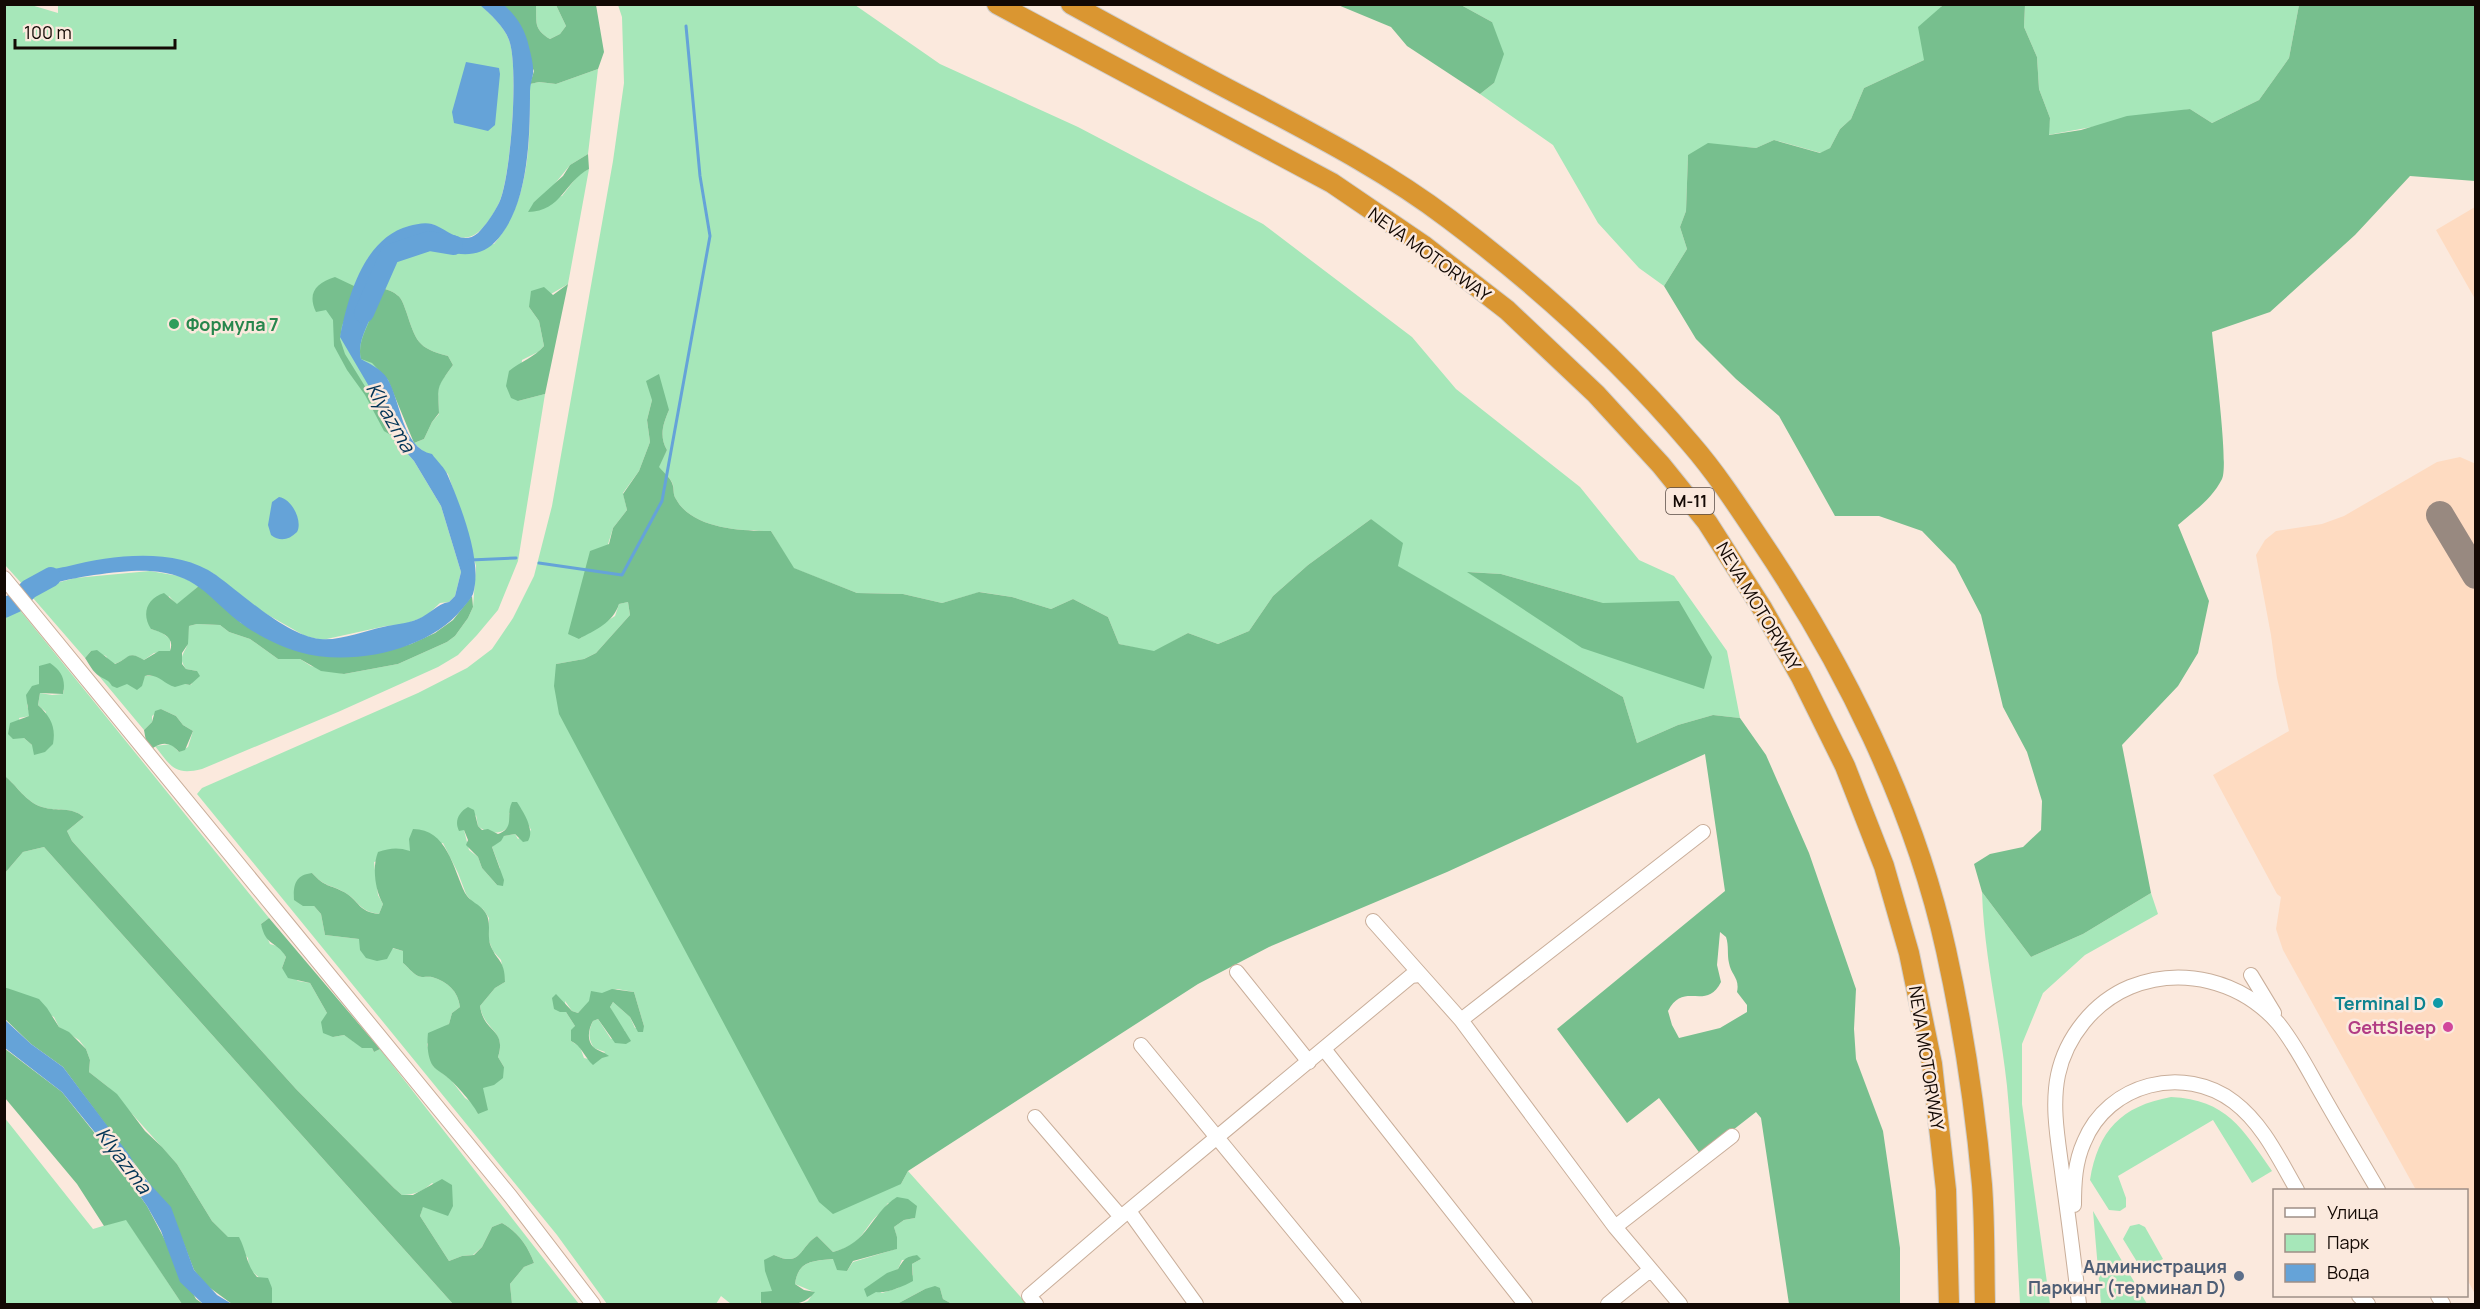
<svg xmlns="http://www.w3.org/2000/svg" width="2480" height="1309" viewBox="0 0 2480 1309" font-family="Manrope,sans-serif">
  <rect width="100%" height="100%" fill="#fbe9dd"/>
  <path fill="#fedbc1" d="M2475 207V299L2436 230Z
    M2460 457 2476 464 2475 1294 2467 1279 2466 1190H2416L2283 950 2276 929 2281 897 2277 894 2213 775 2289 731 2277 678 2271 635 2256 555 2265 540 2276 531 2322 524 2344 516 2437 462Z"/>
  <path fill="#a6e7b9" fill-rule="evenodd" d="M480 4C490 14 504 26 509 40 519 65 511 177 499 203 495 212 483 231 474 235 459 243 445 231 432 224L367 259 384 412 399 444 414 461 441 506 461 572 455 596 449 602 440 603 426 616 403 625 386 626 322 640 305 636 254 607 214 574 191 563 42 572 23 585 5 565 4 5H31L58 13V5Z
    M536 5H556L566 26 560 34 550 39C533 29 537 22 536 5Z
    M618 5H855L940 64 1078 127 1263 224 1412 337 1456 389 1580 487 1639 560 1674 576 1727 651 1740 718 1713 715 1678 725 1637 743 1623 697 1397 566 1371 519 1308 565 1273 596 1249 631 1218 644 1188 633 1154 652 1119 644 1108 617 1073 599 1051 609 1012 597 980 592 942 603 903 594 857 593 793 568 771 531C742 531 692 529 676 499 673 495 674 490 673 485 672 479 663 473 658 467L667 450C659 436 663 424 669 410L652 400 647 420 650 442 639 471 623 493 627 510 613 528 579 639 615 616 619 604 628 602 630 615 596 653 584 659 556 664 901 1184 908 1171 1027 1304H952L943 1299 940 1288 925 1289 897 1304H800L808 1301 814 1292 795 1284C798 1260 814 1261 834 1259L847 1271 853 1262 896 1249 897 1238 894 1227 904 1220 915 1218 888 1203C883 1211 878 1214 872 1221 859 1239 856 1246 833 1252L817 1236C799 1247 802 1268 774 1255L772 1291 760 1302 761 1304H731L721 1296 716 1304H607L557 1235 197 794 202 788 418 693 467 668 492 649 513 618 534 576 552 506 613 161 624 83 622 17ZM1468 572 1501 574 1603 603ZM521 809 531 830 518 839 515 834 504 836 492 847 500 868 497 885 482 868 478 857 469 850 464 830 476 815 478 826C487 834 504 836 510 824L509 813ZM443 843 458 873 466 894 473 903 483 909 489 918V941L493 951 501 960 505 982 495 988 480 1006C484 1031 507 1030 498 1057L504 1067 483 1087 478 1114 474 1104 465 1098 451 1080 433 1066 427 1044 439 1030 449 1024 452 1013 460 1007C458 991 448 982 432 977 427 976 423 978 418 976 412 973 408 967 403 963V951L359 939 325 935 321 914 314 906 312 873C326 888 330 884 344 892 360 901 358 911 379 914L383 904 378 895 374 862ZM617 989 634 992 644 1026 635 1028 630 1017 613 1002 610 1007 620 1027 625 1031 611 1039 598 1019 593 1021C588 1031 588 1039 594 1048L605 1052 597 1061 584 1058 580 1047 571 1041 575 1026 566 1012 565 1001 572 1011 578 1013C591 1000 600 994 617 989ZM921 1259 912 1264 913 1275 898 1288 882 1293 869 1286 898 1269 902 1260Z
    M1461 5H1942L1924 60 1864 88 1851 119 1840 129 1830 148 1821 153 1774 140 1756 148 1734 146 1688 155 1686 211 1680 227 1687 249 1664 286 1639 268 1598 223 1553 145 1480 94 1494 83 1492 22Z
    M2025 5H2299L2289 58 2259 100 2212 123 2190 109 2048 135 2050 118 2039 89 2037 57 2024 27Z
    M598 69 588 154 570 165 549 191 534 202 562 196 579 174 589 169 568 284 529 307 539 321 544 346 538 352 522 360 518 401 545 394 518 561 498 610 477 635 458 655 438 667 338 712 202 769C174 776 171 766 155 746L171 744 179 752 188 747 193 731 183 725 176 716 161 709 152 716V722L144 730 99 676 121 684 142 681 145 676H156L166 681 191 685 197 671 186 669C176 656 187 652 188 641 188 636 188 632 189 626L197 624 220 625 229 632 250 639 278 659H300L311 666 344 674 398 664 447 642 455 636 468 618 473 607 476 566 464 522 448 474 414 443 424 439 432 422 439 414C438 383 435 390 453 365L448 356C417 348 416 341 406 311 404 306 402 298 397 295 392 290 381 288 375 286 378 267 403 239 425 241 433 242 438 247 446 250 455 253 483 245 494 244 531 200 530 139 530 84L539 82 556 84Z
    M150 571 179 576 200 585 177 605 169 596 151 629 161 632 170 639V651L154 653 144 660C127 650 130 659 114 664L109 661 106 656 91 651 85 658 33 598 49 585 75 578Z
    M19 609 269 918 261 924 270 944 280 947 286 957 282 968 298 981 310 983 327 1013 333 1037 344 1035 362 1047 372 1048 374 1052 380 1049 579 1304H512L510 1284 524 1267 534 1263C528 1246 517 1231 502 1223L492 1227 482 1247 473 1255 462 1256 449 1261 420 1216 423 1206H453L451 1196 432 1183C423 1191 415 1195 402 1195L394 1188 296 1089 72 841 67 831 84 817C70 806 57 812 42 807 26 802 17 786 5 776V618ZM40 677 64 690 63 694 52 695 40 693 38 705 46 712 32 745 24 738 19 718 30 716 27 705 39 684Z
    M44 847 453 1304H272V1288L249 1269 248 1258 212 1221 177 1164 108 1087 89 1072 90 1060 86 1049 79 1040 59 1027 54 1017 5 987V873L23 852Z
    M1982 892 2031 957 2083 934 2151 893 2158 914 2085 955 2043 993 2022 1044V1104L2050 1304H2020C2016 1232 2014 1159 2007 1086 2000 1021 1984 957 1982 892Z
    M2171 1097C2227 1100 2242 1128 2272 1171L2252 1183 2213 1120 2118 1176 2126 1198V1207L2120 1211 2109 1210 2090 1180C2098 1131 2121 1106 2171 1097Z
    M4 1117 93 1229 126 1219 182 1304H5Z
    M2093 1211 2147 1304H2101Z
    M2139 1224 2145 1227 2163 1259 2142 1270 2123 1239 2130 1226Z"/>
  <path fill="#77bf8e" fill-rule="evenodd" d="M504 5H536C537 22 533 29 550 39L560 34 566 26 556 5H596L604 52 598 69 556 84 539 82 530 84 534 71Z
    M1338 5H1461L1492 22 1504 54 1494 83 1480 94 1407 46 1391 27Z
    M1942 6 2025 5 2024 27 2037 57 2039 89 2050 118 2049 135 2081 130 2127 116 2190 109 2212 123 2259 100 2289 58 2299 5H2475V181L2410 176 2355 235 2270 312 2212 332C2214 355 2229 465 2222 479 2212 499 2194 511 2178 525L2209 601 2198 653 2178 686 2122 745 2151 893 2083 934 2031 957 1982 892 1974 864 1990 854 2023 847 2041 830 2042 801 2027 752 2003 707 1981 615 1955 565 1922 531 1879 516H1835L1779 416 1736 379 1696 339 1664 286 1687 249 1680 227 1686 211 1688 155 1708 143 1756 148 1774 140 1820 153 1830 148 1840 129 1851 119 1864 88 1924 60 1918 27Z
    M588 154 589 169C564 182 562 211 528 212L534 202 563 176 570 165Z
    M335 277 354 286 356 290 342 326 340 339 345 354 379 409 394 437 384 431 365 395 347 370 334 346 333 320 326 310 316 312C307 293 316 283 335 277Z
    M568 284 545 394 518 401 511 398 506 386 509 371C520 362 535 357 544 346L539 321 529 307 531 291 544 287 553 295Z
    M375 286C381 288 392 290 397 295 402 298 404 306 406 311 416 341 417 348 448 356L453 365C436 389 438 385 439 413L432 422 424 439 414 443 388 380 372 363 361 359C356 341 371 323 374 306 375 300 374 293 375 286Z
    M659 374 669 410C663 424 659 436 667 450L659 467C664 473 672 479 673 486 674 490 673 495 676 499 692 529 742 531 771 531L794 568 857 593 903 594 942 603 979 592 1012 597 1051 609 1073 599 1108 617 1119 644 1154 651 1188 633 1218 644 1249 631 1273 596 1308 565 1371 519 1403 543 1398 566 1623 697 1637 743 1678 725 1713 715 1740 718 1766 755 1809 853 1856 989 1854 1029 1856 1059 1883 1131 1900 1248V1304H1789L1761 1118 1756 1112 1701 1155 1659 1098 1627 1123 1557 1029 1725 891 1705 754 1447 872 1269 947 1198 984 908 1171 901 1184 833 1214 819 1202 559 714 554 686 556 664 584 659 596 653 630 615 628 602 619 604C613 623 595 630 579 639L568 634 590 551 609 544 613 528 627 510 623 494 639 471 650 442 647 420 652 400 646 381ZM1720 932 1726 937C1729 946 1727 954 1729 963 1731 975 1740 978 1737 992L1747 1005V1012L1720 1028 1679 1038 1672 1025 1668 1011C1684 980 1706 1012 1721 982L1717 965Z
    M1467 572 1501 574 1603 603 1679 601 1712 657 1704 689 1582 648Z
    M200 585 241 623 378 653 411 644 435 633 453 620 472 596 473 607 468 618 455 636 447 642 398 664 344 674 321 671 300 659H278L250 639 229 632 220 625 197 624 189 626 188 644 182 653V664L186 669 197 671 200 676 190 685 185 684 175 687C163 684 159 673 145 676L142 686 137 690 127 684 117 688 112 686C108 679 105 680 99 676 93 672 89 664 85 658L91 651 97 650 115 664C130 658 127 650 144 660L159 651H170C175 637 163 633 151 629 141 614 147 598 164 593L177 604Z
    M50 663C62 671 66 680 63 694L40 693 38 705C51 717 56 727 53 744L45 752 34 755 32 745 24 738 13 739 8 734 10 723 29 716 26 695 32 686 39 684V666Z
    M161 709 176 716 183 725 193 731 185 750 179 752C171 743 164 741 153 748L146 741 144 730 152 722 155 711Z
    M5 776C17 786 26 802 42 807 58 812 70 806 84 817L67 831 72 841 296 1089 394 1188 402 1195H413L442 1179 452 1185 453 1206 448 1216 423 1207 420 1216 449 1261 462 1256 474 1255 482 1247 492 1227 502 1223C517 1231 528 1246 534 1263L524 1267 510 1284 512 1304H453L44 847 23 852 5 873Z
    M512 802H517C524 813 535 830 528 841L523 842 515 834 504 836 501 841 492 847 504 880 503 886 497 885 482 868 478 857 466 845 468 840 464 830 459 831C454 821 459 812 468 807L474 810 478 826 482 830 488 829 498 834C516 827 505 816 512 802Z
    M413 829C447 829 453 868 465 893 470 902 480 904 485 912 492 922 487 933 490 944 496 961 505 959 505 982L495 988 480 1006C484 1034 507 1028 498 1057L504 1067 503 1078 494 1085 483 1088 488 1110 478 1114C474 1105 456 1084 448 1078 444 1074 436 1070 433 1066 427 1057 427 1042 428 1033L449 1024 452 1013 460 1007C458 991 448 982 432 977 427 976 423 978 418 976 412 973 408 967 403 963V951L393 948 387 959 377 961 366 958 360 950 359 939 325 935 321 914 314 906H303L294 900C293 884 296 875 312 873 326 888 329 884 344 892 360 901 358 912 379 914L383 904C375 890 372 867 378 852 390 848 398 847 410 851L409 839Z
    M269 918 380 1049 374 1052 372 1048H362L344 1035 333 1037 323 1033 321 1022 327 1013 310 983 288 978 282 968 286 957C276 940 266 947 261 924Z
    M4 987 39 999 47 1008 59 1027 69 1032 86 1049 90 1060 89 1072 117 1094 145 1131 162 1147 177 1164 212 1221 228 1237H239C247 1252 246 1265 257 1277L268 1278 272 1288V1304H232L206 1285 194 1270 182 1239 149 1183 63 1067 31 1044 5 1019Z
    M612 989 634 992 644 1026 643 1032H638L630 1017 613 1002 610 1007 631 1041 626 1044 615 1043 598 1019 593 1021C588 1029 586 1043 596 1049 601 1052 604 1052 609 1056L602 1058 593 1065C584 1057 582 1046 571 1041V1030L575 1026 566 1012H560L554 1009 552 998 556 994 572 1011 578 1013 589 1001 591 991 602 993Z
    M4 1048 62 1092 97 1136 147 1206 196 1299 203 1304H182L126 1220 104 1226 77 1184 5 1098Z
    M897 1197 908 1199 917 1206 915 1218 904 1220 894 1227 897 1237V1249L853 1261 847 1271 837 1270 833 1259C814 1261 798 1260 795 1284L804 1290 815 1292C802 1309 781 1305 761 1304V1292L772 1291 765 1271 764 1260 774 1255C802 1268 799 1247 817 1236L833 1252C869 1243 870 1214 897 1197Z
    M917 1255 921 1259 912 1264 913 1281C904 1286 886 1294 876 1292L867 1297 864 1289 887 1273 898 1269C904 1259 905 1257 917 1255Z
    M935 1286 940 1288 943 1299 952 1304H897L925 1289Z"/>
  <path fill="#65a3d8" d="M480 5H504C517 17 525 29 529 47 531 55 534 66 533 74 532 80 530 85 530 91 530 137 529 209 494 243 482 255 463 257 448 251 438 247 430 239 418 241 409 242 402 249 395 255 387 261 380 270 376 280 373 288 376 298 374 307 370 324 356 341 361 359 370 364 381 369 387 378 401 401 402 448 432 454 437 461 445 468 448 476 461 507 483 561 473 594 471 599 466 604 462 609 428 651 350 667 299 652 278 646 255 634 238 621 206 595 196 574 150 571 127 569 73 577 51 584 45 587 39 593 33 598L23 585C29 581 36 575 42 572 50 569 61 568 69 566 113 555 176 547 216 575 242 594 287 636 320 639 340 641 364 631 383 627 395 624 406 624 418 619 430 614 437 604 449 602L455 596 461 572 441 506 414 461 399 444 384 412 340 337C348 296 364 238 409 226 416 224 425 222 432 224 446 228 462 247 478 233 486 225 494 213 499 203 511 178 519 66 509 40 504 26 490 14 480 5Z
    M466 62 499 68 500 74 495 125 488 131 454 123 452 112Z
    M279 497C292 499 303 521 297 532 289 540 280 542 271 535L268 525 272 502Z
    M4 1019 31 1044 63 1067 130 1156 138 1171 171 1207 194 1270 217 1295 232 1304H203L180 1282 161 1231 147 1206 97 1135 62 1092 5 1048Z"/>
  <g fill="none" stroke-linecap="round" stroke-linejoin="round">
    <path stroke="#65a3d8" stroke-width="3" d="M470 560 516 558
      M539 563 622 575 662 501 710 236 700 176 686 26"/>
    <path stroke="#65a3d8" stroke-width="20" d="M364 313 390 254 429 241 453 245
      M4 608 15 603 29 589 51 577"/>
    <path stroke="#988980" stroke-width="28" d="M2440 515 2476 575"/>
    <g stroke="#c9ae9a" stroke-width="16">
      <path id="minor" d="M4 578 511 1197 593 1304
        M1373 921 1461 1020 1615 1227 1680 1304
        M1237 972 1309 1062
        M2251 975 2274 1013
        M1461 1020 1703 832
        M1141 1045 1354 1304
        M1324 1049 1525 1304
        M1035 1117 1121 1217
        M2074 1205C2074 1183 2075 1162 2084 1142 2108 1083 2184 1064 2234 1102 2263 1124 2279 1159 2297 1190
        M1129 1211 1196 1304
        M1615 1227 1732 1136
        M2359 1296 2368 1304
        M2438 1296 2443 1304
        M1036 1304 1029 1296 1121 1217 1411 976 1419 975
        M1608 1304 1650 1270
        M2079 1304C2074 1262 2069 1221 2063 1179 2059 1145 2051 1109 2058 1075 2066 1037 2094 1002 2130 987 2182 966 2241 981 2278 1023 2296 1045 2309 1072 2323 1096 2341 1128 2360 1159 2378 1190"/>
    </g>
    <g stroke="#d0cecd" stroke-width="22">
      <path id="highway" d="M997 4 1332 183 1423 245 1507 310 1596 394 1661 465 1707 522 1762 608 1801 677 1845 766 1884 866 1909 953 1932 1064 1946 1190 1949 1304
        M1071 4C1131 37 1191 70 1251 101 1319 137 1387 172 1449 219 1537 285 1620 360 1691 444 1717 474 1739 508 1761 541 1843 663 1914 805 1946 950 1963 1027 1975 1106 1982 1185 1985 1225 1984 1265 1985 1304"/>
    </g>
    <use href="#minor" stroke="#fff" stroke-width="14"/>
    <use href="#highway" stroke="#da9631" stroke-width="20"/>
  </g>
  <circle fill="#2e9e5b" stroke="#fbe9dd" stroke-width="2" cx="174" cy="324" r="6"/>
  <circle fill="#0f9aa8" stroke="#fbe9dd" stroke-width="2" cx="2438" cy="1003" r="6"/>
  <circle fill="#d1479c" stroke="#fbe9dd" stroke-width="2" cx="2448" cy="1027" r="6"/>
  <circle fill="#5c6f8a" stroke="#fbe9dd" stroke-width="2" cx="2239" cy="1276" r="6"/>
  <g text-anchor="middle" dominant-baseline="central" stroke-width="5" stroke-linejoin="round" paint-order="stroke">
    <rect fill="#fbe9dd" stroke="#594c45" stroke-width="1.5" x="1666" y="488" width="48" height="26" rx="4.5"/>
    <g font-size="16" font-weight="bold" fill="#130904">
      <text x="1690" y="501">М-11</text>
    </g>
    <g font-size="18" fill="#130904" stroke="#fbe9dd">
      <text transform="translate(1430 254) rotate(36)">NEVA MOTORWAY</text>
      <text transform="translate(1759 606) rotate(59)">NEVA MOTORWAY</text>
      <text transform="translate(1927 1058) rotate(81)">NEVA MOTORWAY</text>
    </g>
    <g font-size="18" font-weight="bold" fill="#27864d" stroke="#fbe9dd" text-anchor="start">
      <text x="186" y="324">Формула 7</text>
    </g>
    <g font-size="18" font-weight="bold" fill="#0d838f" stroke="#fbe9dd" text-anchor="end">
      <text x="2426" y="1003">Terminal D</text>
    </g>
    <g font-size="18" font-weight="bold" fill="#b23c85" stroke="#fbe9dd" text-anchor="end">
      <text x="2436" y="1027">GettSleep</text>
    </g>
    <g font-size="18" font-weight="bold" fill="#4e5e75" stroke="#fbe9dd" text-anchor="end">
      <text x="2227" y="1266">Администрация<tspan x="2227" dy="21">Паркинг (терминал D)</tspan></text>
    </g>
    <g font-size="20" font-style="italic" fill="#035" stroke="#fbe9dd">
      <text transform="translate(391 417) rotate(60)">Klyazma</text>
      <text transform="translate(124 1160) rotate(53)">Klyazma</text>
    </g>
  </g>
  <rect width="2480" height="1309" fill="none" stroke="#130904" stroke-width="12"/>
  <rect x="2273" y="1189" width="195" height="108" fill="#fbe9dd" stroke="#9e8f86" stroke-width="1.5"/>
  <rect x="2285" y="1208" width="30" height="9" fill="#ffffff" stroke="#9e8f86" stroke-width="1.5"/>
  <text x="2327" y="1219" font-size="18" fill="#130904">Улица</text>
  <rect x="2285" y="1234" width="30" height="18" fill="#a6e7b9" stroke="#9e8f86" stroke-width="1.5"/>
  <text x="2327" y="1249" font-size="18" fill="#130904">Парк</text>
  <rect x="2285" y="1264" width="30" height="18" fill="#65a3d8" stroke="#9e8f86" stroke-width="1.5"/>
  <text x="2327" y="1279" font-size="18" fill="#130904">Вода</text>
  <path d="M15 39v9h160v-9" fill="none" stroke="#130904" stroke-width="3"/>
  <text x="24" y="39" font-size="18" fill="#130904" stroke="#fbe9dd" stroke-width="4.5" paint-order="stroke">100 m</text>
</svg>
